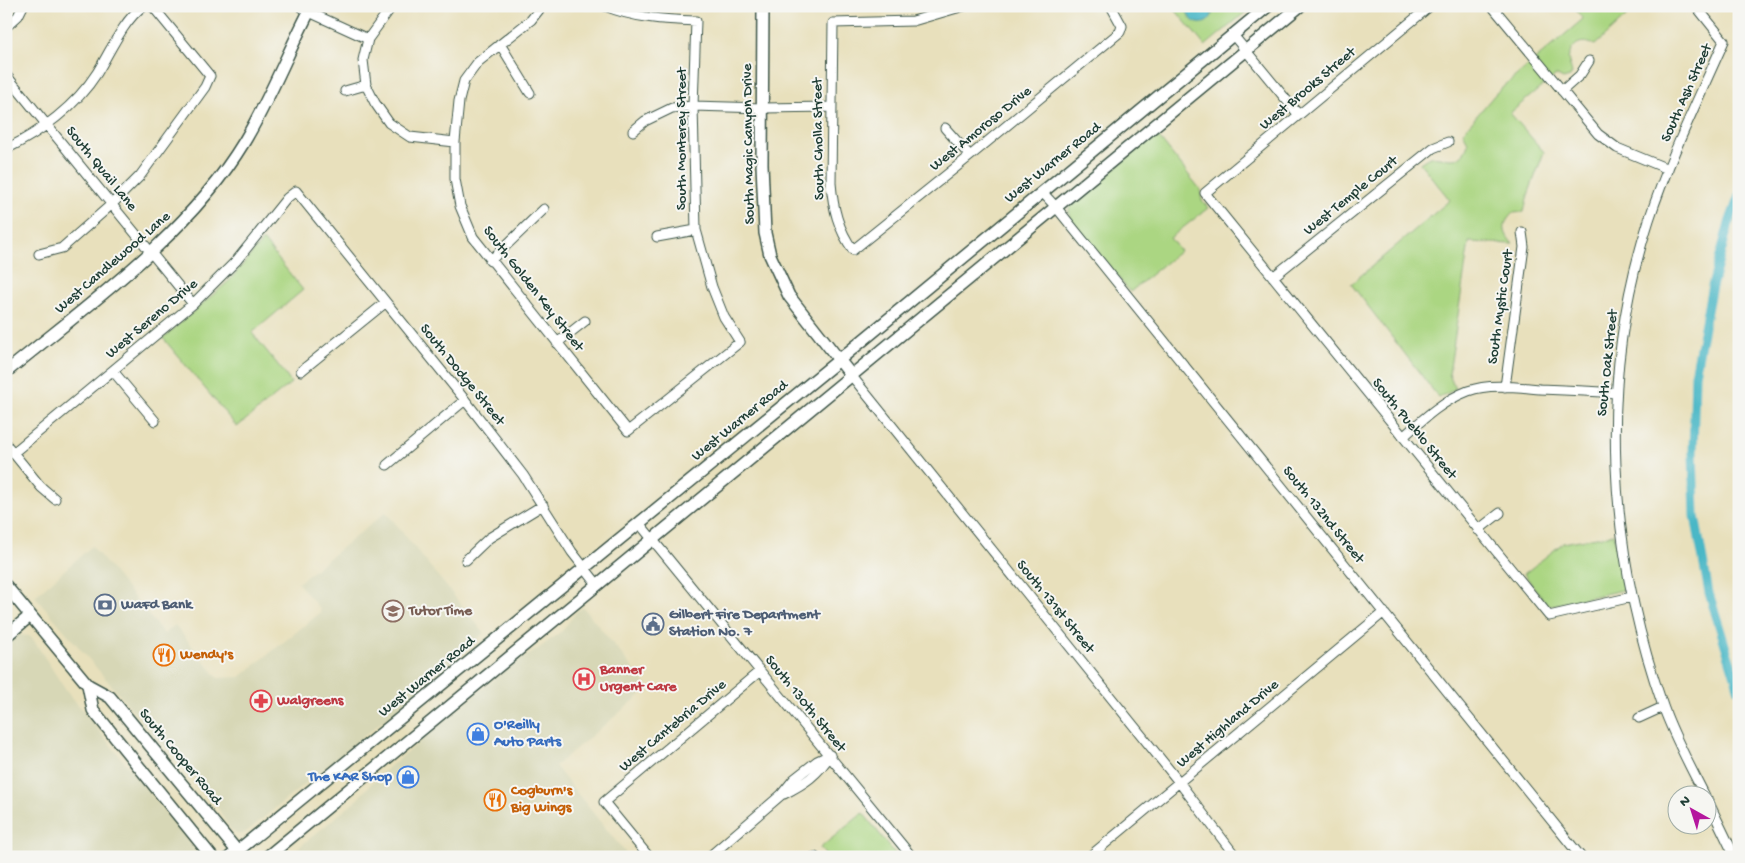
<svg xmlns="http://www.w3.org/2000/svg" width="1745" height="863" viewBox="0 0 1745 863" font-family="'Gochi Hand',sans-serif">
  <rect width="100%" height="100%" fill="#f6f6f2"/>
  <filter id="ink" filterUnits="userSpaceOnUse"><feTurbulence type="fractalNoise" baseFrequency=".02" numOctaves="2"/><feDisplacementMap in="SourceGraphic" scale="10" xChannelSelector="R" yChannelSelector="G"/><feConvolveMatrix kernelMatrix="1 2 1 2 8 2 1 2 1" color-interpolation-filters="sRGB"/></filter>
  <filter id="wash" filterUnits="userSpaceOnUse"><feTurbulence type="fractalNoise" baseFrequency=".0096" numOctaves="4" result="noise"/><feDisplacementMap in="SourceGraphic" scale="20" xChannelSelector="R" yChannelSelector="G"/><feGaussianBlur stdDeviation="1.12" result="paint"/><feColorMatrix in="noise" values="0 0 0 0 0 0 0 0 0 0 0 0 0 0 0 0 0 1.4 0 .05"/><feComposite in="paint" operator="in"/></filter>
  <g filter="url(#wash)">
    <rect width="100%" height="100%" fill="#e8e0bc"/>
    <path fill="#d7d7b6" d="M386 512 484 633 461 652 439 675 246 832 242 834H237L230 829 215 803 178 757 158 740 35 596 92 546 164 634 175 625 218 678 240 677 320 613V609L298 583Z
      M583 607 649 688 555 766 629 857H283L298 848 356 801 375 779 509 667 537 650 563 630 576 612Z
      M19 635 29 636 33 639 63 686 201 857H6V644Z"/>
    <path fill="#abd682" stroke="#658a5b" d="M1172 6H1253L1205 46Z
      M1573 6H1625L1630 13 1595 45C1580 39 1573 43 1568 59L1572 73 1570 77 1563 79 1556 75 1510 113 1544 152 1528 195 1524 212 1513 213C1501 224 1503 233 1513 244L1469 242 1449 374 1455 389 1439 398 1351 284 1450 200 1420 163C1423 161 1427 158 1430 157 1438 155 1444 159 1451 159 1460 160 1470 149 1467 140 1466 137 1464 135 1463 132L1496 93 1583 19Z
      M1156 134 1200 189 1202 200 1208 208 1170 238 1180 251 1130 292 1071 220C1068 213 1068 209 1072 203Z
      M263 240 303 290 252 333 283 371 291 383 237 427 163 338 230 280Z
      M1614 534 1623 590 1548 606 1524 574 1563 543Z
      M863 813 898 857H827L820 848Z"/>
    <path fill="#4ab7c6" stroke="#347a7d" d="M1186 6H1212C1217 26 1189 32 1186 6Z"/>
    <g fill="none" stroke-linecap="round" stroke-linejoin="round">
      <path stroke="#4ab7c6" stroke-width="9" d="M1739 196 1729 223 1711 290 1695 375 1693 453 1695 516 1709 593 1739 690"/>
    </g>
  </g>
  <g filter="url(#ink)">
    <g fill="none" stroke-linecap="round" stroke-linejoin="round">
      <g stroke="#3d5548" stroke-width="11">
        <path id="street" d="M300 6 309 12 368 39
          M392 6 368 39 363 60 366 85 375 103 389 123 410 137 455 142V179L460 206 473 237 628 431 740 342 724 317 712 287 696 230 693 106 696 21C665 20 634 18 605 6
          M964 6 913 21 833 23 831 183C833 208 838 229 853 250L970 156 1120 32 1122 26 1111 6
          M1430 6 1205 193 1549 616 1632 597
          M1492 6 1598 134 1617 148 1668 169
          M1696 6 1724 41C1698 100 1669 159 1649 220 1597 378 1608 550 1663 706 1674 737 1690 766 1705 796
          M6 27 18 16 23 6
          M1233 35 1298 114
          M500 44 530 93
          M6 75 193 304
          M345 91 366 85
          M1562 91 1580 75 1589 61
          M945 128 970 156
          M633 131 645 121 672 108 693 106 763 108 831 107
          M455 142 459 101 464 81 478 62 531 20 542 6
          M6 149C41 132 76 106 97 73 110 52 123 21 143 6
          M1042 192 1056 207 1581 857
          M657 237 696 230
          M39 254 62 248 112 204 140 176 205 87 210 76 154 8 151 6
          M490 261 544 209
          M1273 277 1433 148 1448 142
          M557 343 585 321
          M113 371 155 421
          M301 371 385 303
          M851 375 1179 782 1236 857
          M1505 387 1524 247 1522 232
          M1403 437C1423 419 1442 401 1468 391 1490 383 1517 387 1540 389 1566 390 1591 391 1616 393
          M6 444 41 487 55 499
          M13 453 193 304 237 260 287 198 296 191 465 400 523 475 572 552 597 584
          M387 465 465 400
          M639 523 912 857
          M1478 530 1500 513
          M466 560 489 538 543 505
          M1639 718 1663 707
          M784 794C804 784 818 775 830 755
          M1708 801 1735 857
          M649 857 604 802 760 671
          M709 857 781 795 794 779 817 761 830 755
          M814 857H815
          M1089 857 1384 612"/>
      </g>
      <g stroke="#3d5548" stroke-width="14">
        <path id="secondary" d="M763 6 762 164 765 233 770 255 789 296 851 375
          M6 372C90 303 187 236 244 142 270 99 288 51 312 6
          M6 586 88 685 110 697 242 857
          M6 636 30 616
          M88 685 93 710 212 857
          M230 857 839 360 1268 6
          M267 857 1300 6"/>
      </g>
      <use href="#street" stroke="#fff" stroke-width="9"/>
      <use href="#secondary" stroke="#fff" stroke-width="11"/>
    </g>
  </g>
  <defs>
    <g id="bank-ring" transform="scale(1.125)"><circle r="9.5" fill="#f6f6f2" stroke="#5c6f8a" stroke-width="1.5"/><path d="M-6-4H6V4H-6ZM0-2.3a2.3 2.3 0 1 0 0 4.6a2.3 2.3 0 1 0 0-4.6Z" fill="#5c6f8a"/></g>
    <g id="school-ring" transform="scale(1.125)"><circle r="9.5" fill="#f6f6f2" stroke="#8d6e63" stroke-width="1.5"/><path d="M0-5L7-2L0 1L-7-2ZM-4 1L0 2.5L4 1V4Q0 6-4 4Z" fill="#8d6e63"/></g>
    <g id="civic-ring" transform="scale(1.125)"><circle r="9.5" fill="#f6f6f2" stroke="#5c6f8a" stroke-width="1.5"/><path d="M-.6-6.5H3V-4.5H.6V-3L4-1V1h2V6H-6V1h2V-1L-.6-3ZM-1.2 2.5V6h2.4V2.5Z" fill="#5c6f8a"/></g>
    <g id="restaurant-ring" transform="scale(1.125)"><circle r="9.5" fill="#f6f6f2" stroke="#e8710a" stroke-width="1.5"/><path d="M-5-6h1v4h1v-4h1v4h1v-4h1v5L-1.5 .5V6h-2V.5L-5-1ZM5-6V6H3V1.5H1.5Q1.5-4 5-6Z" fill="#e8710a"/></g>
    <g id="hospital-ring" transform="scale(1.125)"><circle r="9.5" fill="#f6f6f2" stroke="#e0444e" stroke-width="1.5"/><path d="M-5-5h3v3.5h4V-5h3V5h-3V1.5h-4V5h-3Z" fill="#e0444e"/></g>
    <g id="pharmacy-ring" transform="scale(1.125)"><circle r="9.5" fill="#f6f6f2" stroke="#e0444e" stroke-width="1.5"/><path d="M-2-6h4v4h4v4h-4v4h-4v-4h-4v-4h4Z" fill="#e0444e"/></g>
    <g id="shop-ring" transform="scale(1.125)"><circle r="9.5" fill="#f6f6f2" stroke="#3f7fe0" stroke-width="1.5"/><path d="M-5-2.5h2.3a2.7 3.5 0 0 1 5.4 0H5L5.5 6h-11ZM-1.5-2.5h3a1.5 2.3 0 0 0-3 0Z" fill="#3f7fe0"/></g>
  </defs>
  <g fill-rule="evenodd">
    <use href="#bank-ring" x="105" y="605"/>
    <use href="#school-ring" x="393" y="611"/>
    <use href="#civic-ring" x="653" y="624"/>
    <use href="#restaurant-ring" x="164" y="655"/>
    <use href="#hospital-ring" x="584" y="679"/>
    <use href="#pharmacy-ring" x="261" y="701"/>
    <use href="#shop-ring" x="478" y="734"/>
    <use href="#shop-ring" x="408" y="777"/>
    <use href="#restaurant-ring" x="495" y="800"/>
  </g>
  <g text-anchor="middle" dominant-baseline="central" stroke-width="4" stroke-linejoin="round" paint-order="stroke">
    <g font-size="15" fill="#1f3d34" stroke="#f6f6f2">
      <text transform="translate(1308 89) rotate(-40)">West Brooks Street</text>
      <text transform="translate(1687 93) rotate(-66)">South Ash Street</text>
      <text transform="translate(981 129) rotate(-39)">West Amoroso Drive</text>
      <text transform="translate(682 139) rotate(-90)">South Monterey Street</text>
      <text transform="translate(819 139) rotate(-91)">South Cholla Street</text>
      <text transform="translate(749 144) rotate(-91)">South Magic Canyon Drive</text>
      <text transform="translate(1053 163) rotate(-39)">West Warner Road</text>
      <text transform="translate(101 169) rotate(51)">South Quail Lane</text>
      <text transform="translate(1351 196) rotate(-39)">West Temple Court</text>
      <text transform="translate(113 263) rotate(-41)">West Candlewood Lane</text>
      <text transform="translate(533 289) rotate(52)">South Golden Key Street</text>
      <text transform="translate(1501 307) rotate(-82)">South Mystic Court</text>
      <text transform="translate(152 319) rotate(-40)">West Sereno Drive</text>
      <text transform="translate(1608 363) rotate(-84)">South Oak Street</text>
      <text transform="translate(462 375) rotate(51)">South Dodge Street</text>
      <text transform="translate(740 421) rotate(-39)">West Warner Road</text>
      <text transform="translate(1414 429) rotate(51)">South Pueblo Street</text>
      <text transform="translate(1323 515) rotate(51)">South 132nd Street</text>
      <text transform="translate(1055 607) rotate(51)">South 131st Street</text>
      <text transform="translate(427 677) rotate(-39)">West Warner Road</text>
      <text transform="translate(805 704) rotate(51)">South 130th Street</text>
      <text transform="translate(1228 724) rotate(-40)">West Highland Drive</text>
      <text transform="translate(673 726) rotate(-40)">West Cantebria Drive</text>
      <text transform="translate(180 757) rotate(50)">South Cooper Road</text>
    </g>
    <g font-size="15" font-weight="bold" fill="#4e5e75" stroke="#f6f6f2" text-anchor="start">
      <text x="121" y="605">WaFd Bank</text>
      <text x="669" y="615">Gilbert Fire Department<tspan x="669" dy="17">Station No. 7</tspan></text>
    </g>
    <g font-size="15" font-weight="bold" fill="#785e54" stroke="#f6f6f2" text-anchor="start">
      <text x="409" y="611">Tutor Time</text>
    </g>
    <g font-size="15" font-weight="bold" fill="#c56008" stroke="#f6f6f2" text-anchor="start">
      <text x="180" y="655">Wendy's</text>
      <text x="511" y="791">Cogburn's<tspan x="511" dy="17">Big Wings</tspan></text>
    </g>
    <g font-size="15" font-weight="bold" fill="#be3a42" stroke="#f6f6f2" text-anchor="start">
      <text x="600" y="670">Banner<tspan x="600" dy="17">Urgent Care</tspan></text>
      <text x="277" y="701">Walgreens</text>
    </g>
    <g font-size="15" font-weight="bold" fill="#366cbe" stroke="#f6f6f2" text-anchor="start">
      <text x="494" y="725">O'Reilly<tspan x="494" dy="17">Auto Parts</tspan></text>
      <text x="392" y="777" text-anchor="end">The KAR Shop</text>
    </g>
  </g>
  <rect width="1745" height="863" fill="none" stroke="#f6f6f2" stroke-width="25"/>
  <g transform="translate(1692 810) rotate(321)"><circle r="24" fill="#f6f6f2" stroke="#a0aca6"/>
  <path d="M0-4L9 19L0 12L-9 19Z" fill="#b5179e"/>
  <text y="-8" font-size="14" font-weight="bold" text-anchor="middle" fill="#1f3d34">N</text>
  </g>
</svg>
